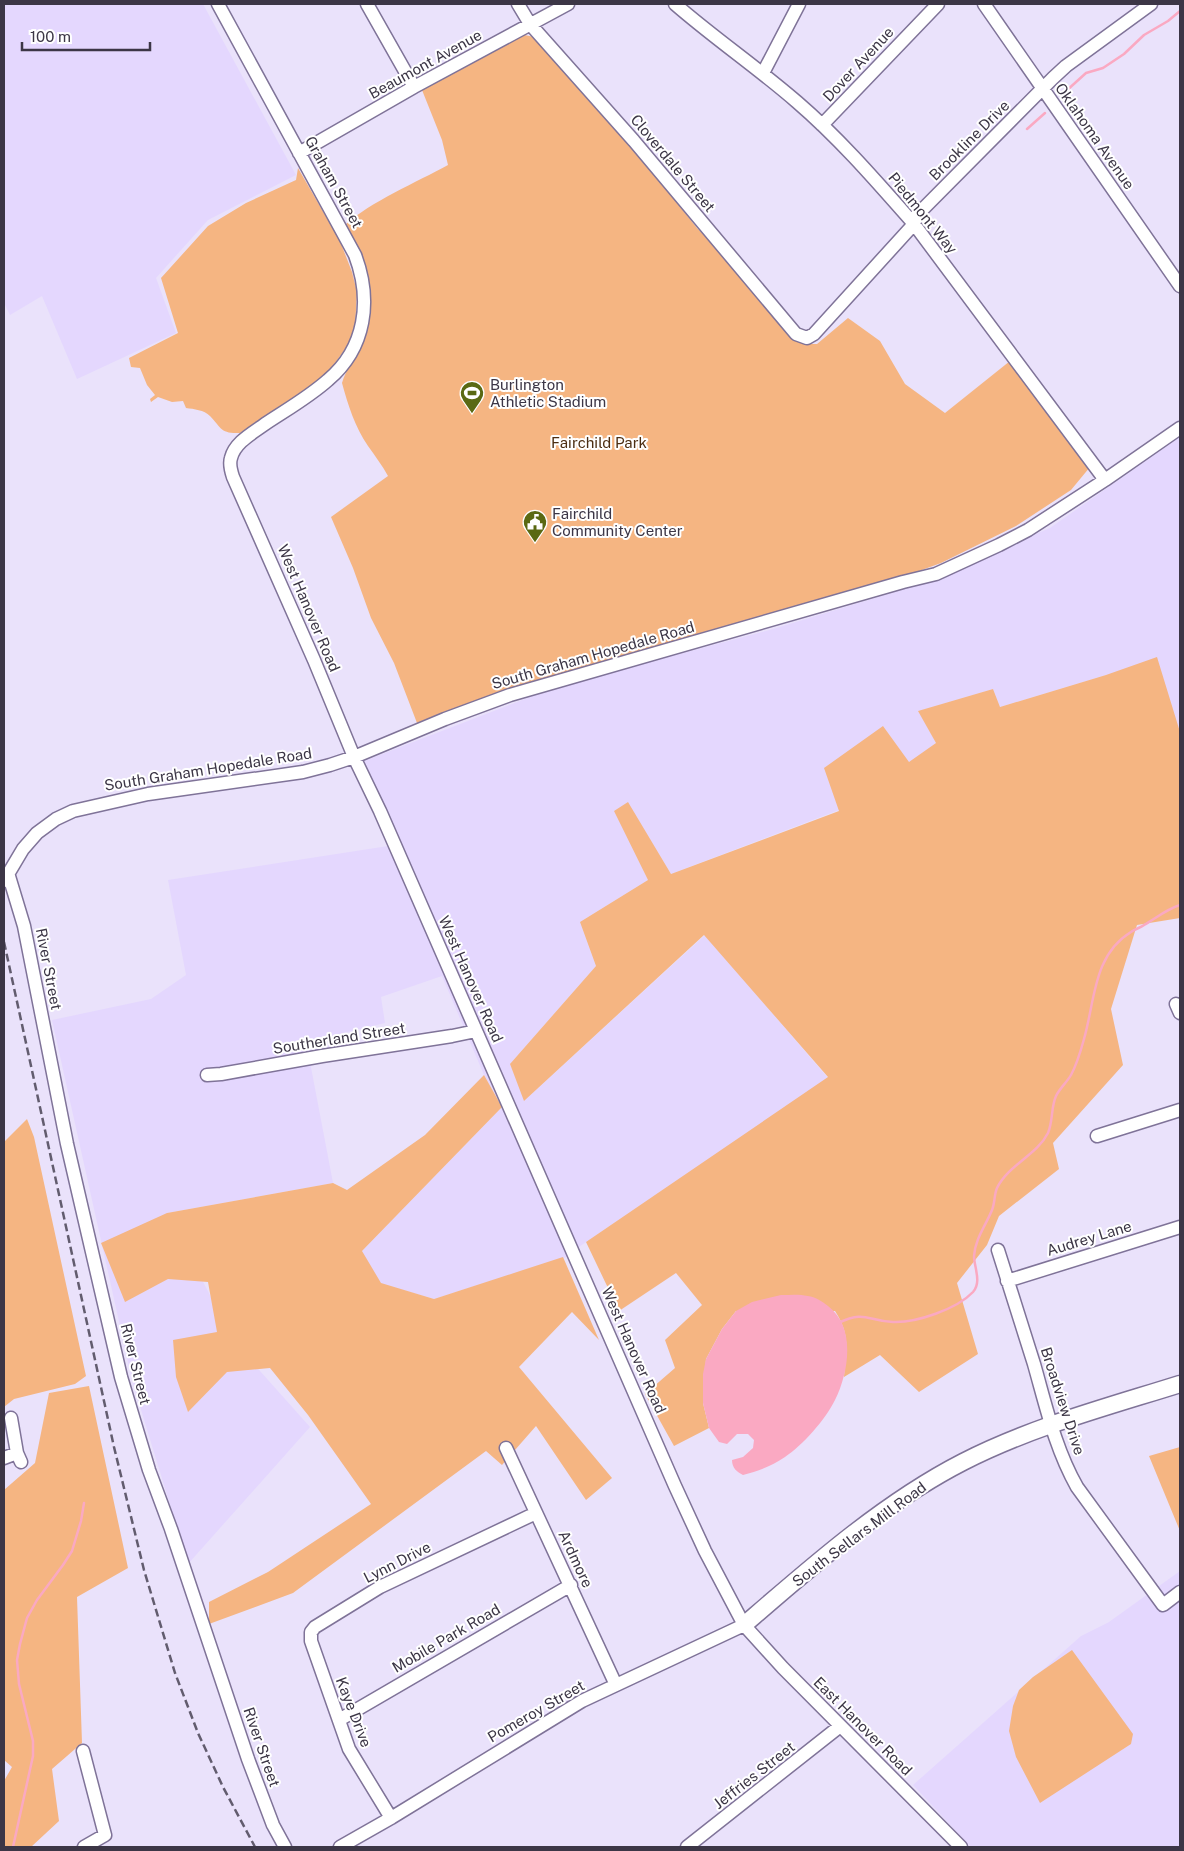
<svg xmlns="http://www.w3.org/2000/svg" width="1184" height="1851" viewBox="0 0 1184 1851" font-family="'Public Sans',sans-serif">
  <rect width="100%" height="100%" fill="#eae2fb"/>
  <path fill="#e4d7fe" d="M4 4H203L296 175 208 220 156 278 176 333 77 379 42 296 10 315 4 303Z
    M1180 437V846L1106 675 1000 707 993 689 919 711 936 743 909 763 883 726 839 810 671 874 628 803 615 811 648 880 580 922 596 966 510 1064 525 1100 705 935 828 1078 567 1255V1257L434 1299 374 1282 362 1251 502 1107 484 1075 442 976 381 997 385 1023 339 1034 343 1052 310 1062 333 1183 167 1213 235 1343 310 1427 188 1564 132 1380 52 1020 151 999 186 975 168 880 401 844 364 761 556 687 773 629 908 588 1050 528Z
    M1180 1571V1847H971L913 1785 1081 1636 1109 1622Z"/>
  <path fill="#f5b582" d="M520 34 534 37 579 87 626 139 697 228 716 247 749 289 772 309 798 341 808 344H817L848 318 880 341 905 384 945 413 1010 361 1090 467 1071 490 1016 526 941 563 886 583 487 699 449 710 417 723 394 663 371 618 353 568 331 517 388 476C382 465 375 456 368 446 355 427 348 405 342 383 346 369 356 356 362 342 365 335 366 327 367 319 376 282 364 258 345 225 370 202 417 182 448 165L442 140 422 90 485 52Z
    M298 168 340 241 352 272 357 292 355 328 348 345 330 370 320 381 240 433C220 434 221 427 210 416 204 410 194 409 186 408L183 401 172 402 158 397 151 402 150 399 155 395 147 385 140 368 131 367 129 358 178 333 161 278 208 226 246 203 296 180Z
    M1157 657 1180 732V918L1137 925 1111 1009 1123 1065 1053 1143 1059 1169 999 1216 987 1245 957 1283 978 1354 919 1392 880 1355 844 1377C846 1349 851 1336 835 1311H736L722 1329 706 1359 703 1403 709 1428 674 1446 645 1394 675 1368 665 1340 702 1305 676 1273 619 1311 586 1242 828 1077 704 935 524 1101 510 1064 596 966 580 922 648 880 614 811 628 802 671 874 839 811 824 768 883 726 909 762 936 743 918 711 993 689 1000 707 1106 675Z
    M484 1075 502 1107 362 1251 381 1283 434 1299 563 1257 599 1340 572 1312 519 1367 612 1478 586 1500 536 1426 502 1465 486 1451 293 1593 209 1624V1602L268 1572 371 1504 308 1415 270 1368 227 1372 188 1412 176 1377 173 1340 217 1332 208 1282 168 1279 125 1302 101 1243 167 1213 333 1183 347 1190 425 1135Z
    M27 1119 34 1137 86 1376 75 1384 14 1399 4 1407V1142Z
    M89 1386 128 1568 77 1597 82 1743 52 1769 59 1821 31 1847H4V1781L12 1767 4 1760V1490L35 1463 49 1393Z
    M1180 1447V1531L1149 1456Z
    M1072 1650 1133 1734 1131 1744 1040 1803 1016 1757 1009 1731 1013 1706 1019 1690 1033 1677Z"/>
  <path fill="#faa9c2" d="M781 1295C790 1295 799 1294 808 1296 815 1297 822 1301 828 1306 856 1327 849 1372 835 1400 825 1420 803 1445 785 1457 772 1466 758 1471 743 1475 737 1472 732 1468 732 1460L743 1457 753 1448 754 1440 748 1434H737L727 1444 719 1442 709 1428 703 1403V1374L706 1359 722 1329 736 1311 752 1302Z"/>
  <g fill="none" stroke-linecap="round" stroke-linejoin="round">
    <path stroke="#faa9c2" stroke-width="2.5" d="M1065 92 1086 73 1103 68 1124 54 1144 35 1168 21 1180 11
      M1027 129 1045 113
      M838 1323C866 1310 867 1321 893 1322 916 1323 957 1309 973 1292 982 1282 974 1267 974 1256 975 1239 986 1225 992 1210 995 1203 994 1195 997 1188 1008 1165 1037 1155 1048 1133 1053 1121 1051 1107 1056 1096 1060 1088 1067 1082 1071 1075 1077 1064 1081 1050 1084 1039 1095 1001 1093 955 1131 932 1135 929 1140 928 1144 925 1156 918 1167 909 1180 905
      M13 1847 33 1756V1741L19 1684 17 1660 20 1644 27 1618 37 1600 63 1565 72 1551 81 1521 84 1503"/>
    <g stroke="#7f7398" stroke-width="15">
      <path id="minor" d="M218 4 355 255C372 300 366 348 328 380 309 397 286 410 265 424 253 433 235 442 231 458 229 464 231 471 233 477L314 660 354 757 380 811 675 1486 705 1551 744 1625 783 1668 961 1847
        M367 4 414 87
        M518 4 530 24 634 141 796 334 807 338 814 334 914 224 917 215 1053 78 1066 66 1151 4
        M675 4C714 38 758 68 797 102 840 139 877 182 914 224L1105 480
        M984 4 1180 286
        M763 73 799 4
        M822 125 938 4
        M299 153 414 87 568 4
        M8 873 24 926 67 1144 121 1377 149 1470 171 1529 248 1759 273 1825 285 1847
        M4 881 23 849 37 833 56 819 73 811 148 794 303 772 330 765 354 757 445 719 510 695 903 582 936 574 999 545 1028 530 1105 480 1180 428
        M1176 1004 1180 1013
        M207 1075 221 1074 322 1056 452 1036 476 1031
        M1097 1136 1180 1110
        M998 1250C1010 1288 1022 1326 1034 1364 1046 1406 1055 1448 1077 1487L1163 1605 1180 1592
        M1007 1281 1180 1227
        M11 1418 17 1453 21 1462
        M506 1448 616 1685
        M4 1458 17 1453
        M339 1720 571 1585
        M83 1751 105 1835 84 1847
        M391 1818 349 1749 311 1641V1632L315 1627 380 1587 536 1513
        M340 1847 391 1818 582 1701 744 1625
        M687 1847 839 1727"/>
    </g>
    <g stroke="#7f7398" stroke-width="19">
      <path id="major" d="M744 1625C811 1567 883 1503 963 1462 1031 1427 1107 1407 1180 1384"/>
    </g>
    <use href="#minor" stroke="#fff" stroke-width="12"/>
    <use href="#major" stroke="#fff" stroke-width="16"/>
    <path stroke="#625c6e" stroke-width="2.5" stroke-dasharray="8 4" stroke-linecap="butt" d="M4 942 114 1447 144 1570 175 1673 198 1733 223 1787 255 1847"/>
  </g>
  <defs>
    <g id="stadium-pin" transform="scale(1.25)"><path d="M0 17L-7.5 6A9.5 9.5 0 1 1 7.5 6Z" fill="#5a6913" stroke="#fff"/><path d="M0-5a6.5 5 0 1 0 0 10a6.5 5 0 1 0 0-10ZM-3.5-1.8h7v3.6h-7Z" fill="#fff"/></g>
    <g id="civic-pin" transform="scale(1.25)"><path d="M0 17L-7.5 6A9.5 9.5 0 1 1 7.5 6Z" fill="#5a6913" stroke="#fff"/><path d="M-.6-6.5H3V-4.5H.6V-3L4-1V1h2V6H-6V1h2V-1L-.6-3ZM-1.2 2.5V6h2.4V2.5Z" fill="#fff"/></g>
  </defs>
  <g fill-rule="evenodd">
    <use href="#stadium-pin" x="472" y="393"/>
    <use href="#civic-pin" x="535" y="522"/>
  </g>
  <g text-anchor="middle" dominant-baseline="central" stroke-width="4" stroke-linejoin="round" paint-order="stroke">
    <g font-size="15" fill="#3c3646" stroke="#fff">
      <text transform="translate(425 64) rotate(-29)">Beaumont Avenue</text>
      <text transform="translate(858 64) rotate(-47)">Dover Avenue</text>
      <text transform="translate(1095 136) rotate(55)">Oklahoma Avenue</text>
      <text transform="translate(969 140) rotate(-45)">Brookline Drive</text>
      <text transform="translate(673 163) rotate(50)">Cloverdale Street</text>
      <text transform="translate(334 182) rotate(61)">Graham Street</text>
      <text transform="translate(923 213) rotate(51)">Piedmont Way</text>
      <text transform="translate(309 608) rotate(67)">West Hanover Road</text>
      <text transform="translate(593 655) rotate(-16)">South Graham Hopedale Road</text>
      <text transform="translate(208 769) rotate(-9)">South Graham Hopedale Road</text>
      <text transform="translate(49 969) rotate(79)">River Street</text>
      <text transform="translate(471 979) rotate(66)">West Hanover Road</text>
      <text transform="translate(339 1038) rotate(-9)">Southerland Street</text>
      <text transform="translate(1089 1238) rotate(-17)">Audrey Lane</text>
      <text transform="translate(634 1350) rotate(66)">West Hanover Road</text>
      <text transform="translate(136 1364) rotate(76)">River Street</text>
      <text transform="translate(1063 1401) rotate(72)">Broadview Drive</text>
      <text transform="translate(859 1534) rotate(-37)">South Sellars Mill Road</text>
      <text transform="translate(576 1559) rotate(65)">Ardmore</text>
      <text transform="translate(397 1562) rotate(-27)">Lynn Drive</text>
      <text transform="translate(446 1638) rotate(-30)">Mobile Park Road</text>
      <text transform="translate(536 1711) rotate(-30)">Pomeroy Street</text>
      <text transform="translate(354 1712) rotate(69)">Kaye Drive</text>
      <text transform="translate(863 1726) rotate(45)">East Hanover Road</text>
      <text transform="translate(262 1747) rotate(71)">River Street</text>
      <text transform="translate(754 1775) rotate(-38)">Jeffries Street</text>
    </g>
    <g font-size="15" fill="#3c3646" stroke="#fff" text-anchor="start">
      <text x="490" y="384">Burlington<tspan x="490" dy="17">Athletic Stadium</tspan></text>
      <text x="552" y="513">Fairchild<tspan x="552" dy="17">Community Center</tspan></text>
    </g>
    <g font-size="15" fill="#4d2e12" stroke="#fff">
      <text x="599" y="442">Fairchild Park</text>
    </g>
  </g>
  <rect width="1184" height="1851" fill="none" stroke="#3c3646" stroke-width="10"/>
  <path d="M22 42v8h128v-8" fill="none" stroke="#3c3646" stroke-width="2.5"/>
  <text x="30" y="42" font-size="15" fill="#3c3646" stroke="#ffffff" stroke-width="4" paint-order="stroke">100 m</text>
</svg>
